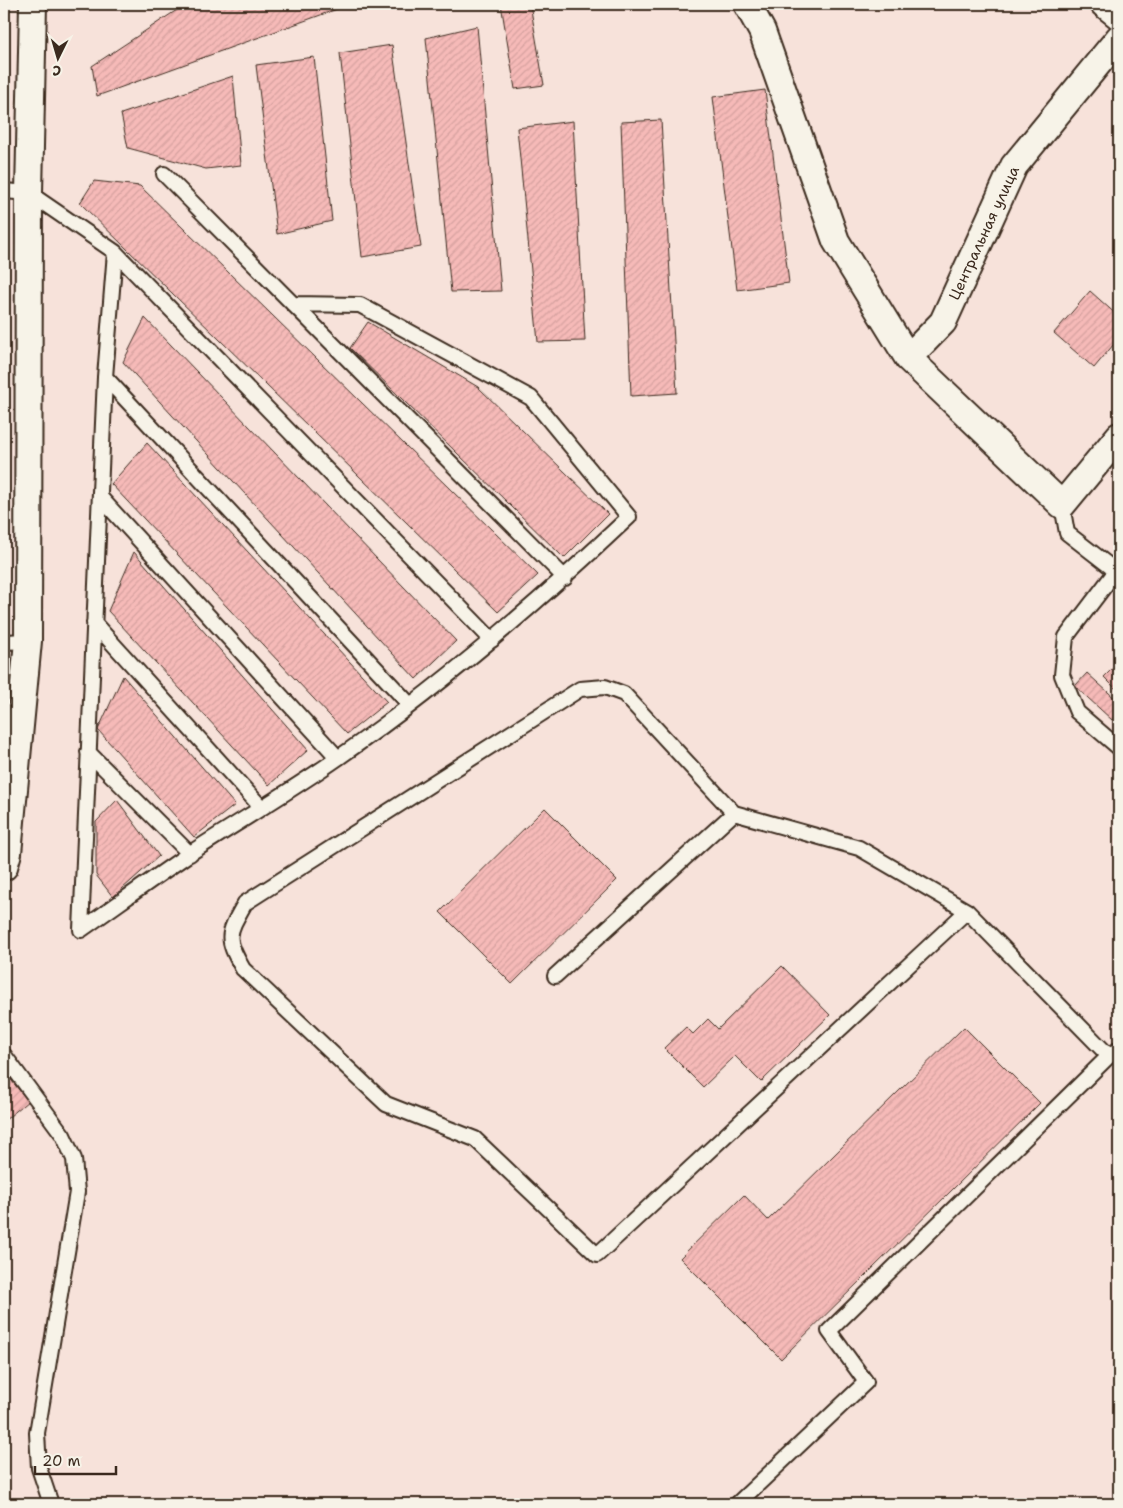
<svg xmlns="http://www.w3.org/2000/svg" width="1123" height="1508" viewBox="0 0 1123 1508" font-family="'Shantell Sans',sans-serif">
  <defs>
    <pattern id="building-hatch" width="6" height="6" patternUnits="userSpaceOnUse" patternTransform="scale(1.25)"><rect width="6" height="6" fill="#f6bab8"/><path d="M-1 1l2-2M0 6l6-6M5 7l2-2" fill="none" stroke="#d4a09e"/></pattern>
  </defs>
  <rect width="100%" height="100%" fill="#f7e2da"/>
  <filter id="ink" filterUnits="userSpaceOnUse"><feTurbulence type="fractalNoise" baseFrequency=".02" numOctaves="2"/><feDisplacementMap in="SourceGraphic" scale="10" xChannelSelector="R" yChannelSelector="G"/><feConvolveMatrix kernelMatrix="1 2 1 2 8 2 1 2 1" color-interpolation-filters="sRGB"/></filter>
  <g filter="url(#ink)">
    <path fill="url(#building-hatch)" stroke="#3b2a1e" d="M186 4H351L97 96 92 66Z
      M501 4H530L544 85 515 89Z
      M477 26 501 291 451 292 426 38Z
      M392 45 421 247 362 257 340 53Z
      M314 57 332 221 277 234 256 65Z
      M233 76 241 165 206 169 128 148 121 114Z
      M765 90 789 283 737 290 713 97Z
      M661 120 677 393 631 396 621 122Z
      M573 121 585 341 538 342 517 128Z
      M94 181 140 186 538 575 498 612 80 203Z
      M1090 291 1119 317V338L1094 368 1054 333Z
      M145 318 456 641 416 679 123 362Z
      M368 322 478 387 608 514 564 558 350 348Z
      M147 443 387 702 347 734 111 484Z
      M134 552 308 750 269 785 108 611Z
      M1119 662V692L1104 677Z
      M1087 673 1119 702V713L1112 720 1075 686Z
      M123 676 235 805 194 837 98 730Z
      M117 800 159 856 113 897 96 875V822Z
      M545 808 617 880 512 984 440 912Z
      M782 966 830 1015 761 1082 735 1056 703 1087 664 1048 686 1027 693 1034 708 1019 718 1029Z
      M964 1027 1040 1103 781 1359 680 1258 744 1195 768 1220Z
      M4 1071 28 1101 4 1121Z"/>
    <g fill="none" stroke-linecap="round" stroke-linejoin="round">
      <g stroke="#3b2a1e" stroke-width="18">
        <path id="service" d="M164 174 565 578
          M4 191 29 193 115 252 492 640
          M115 252 105 377 81 930C118 904 155 877 192 852 241 820 291 791 338 758 442 686 538 603 629 517L531 398 360 305 293 304
          M105 377 410 705
          M100 497 338 758
          M1062 505 1067 533 1116 571 1066 637 1062 675 1077 712 1119 748
          M94 623 261 807
          M4 642 28 641
          M88 752 190 854
          M967 911 597 1255 475 1139 386 1104 243 969C225 937 227 935 245 903L580 689 605 687 624 694 734 813 859 848 967 911 1109 1056 1119 1049
          M555 976 734 813
          M4 1055 63 1135 74 1159 77 1192 37 1433 39 1468 51 1504
          M737 1504 866 1382 829 1331 1109 1056"/>
      </g>
      <g stroke="#3b2a1e" stroke-width="30">
        <path id="minor" d="M747 4 762 31 836 241 908 358 1062 505 1119 436
          M1104 4 1119 16
          M908 358 943 322 1014 166 1119 38
          M4 867 8 853 28 641 29 193 33 4"/>
      </g>
      <use href="#service" stroke="#f7f3e8" stroke-width="14"/>
      <use href="#minor" stroke="#f7f3e8" stroke-width="26"/>
    </g>
  </g>
  <g text-anchor="middle" dominant-baseline="central" stroke-width="5" stroke-linejoin="round" paint-order="stroke">
    <g font-size="15" fill="#3b2a1e" stroke="#f7f3e8">
      <text transform="translate(984 233) rotate(-65)">Центральная улица</text>
    </g>
  </g>
  <rect width="1123" height="1508" fill="none" stroke="#f7f3e8" stroke-width="20"/>
  <rect x="10" y="10" width="1103" height="1488" fill="none" stroke="#3b2a1e" stroke-width="2" filter="url(#ink)"/>
  <g transform="translate(58 58) rotate(185)" stroke="#f7f3e8" stroke-width="4" paint-order="stroke">
  <path d="M0-4L9 19L0 12L-9 19Z" fill="#3b2a1e"/>
  <text y="-8" font-size="14" font-weight="bold" text-anchor="middle" fill="#3b2a1e">С</text>
  </g>
  <path d="M35 1466v8h81v-8" fill="none" stroke="#3b2a1e" stroke-width="2.5"/>
  <text x="42" y="1466" font-size="15" fill="#3b2a1e" stroke="#f7f3e8" stroke-width="4" paint-order="stroke">20 m</text>
</svg>
